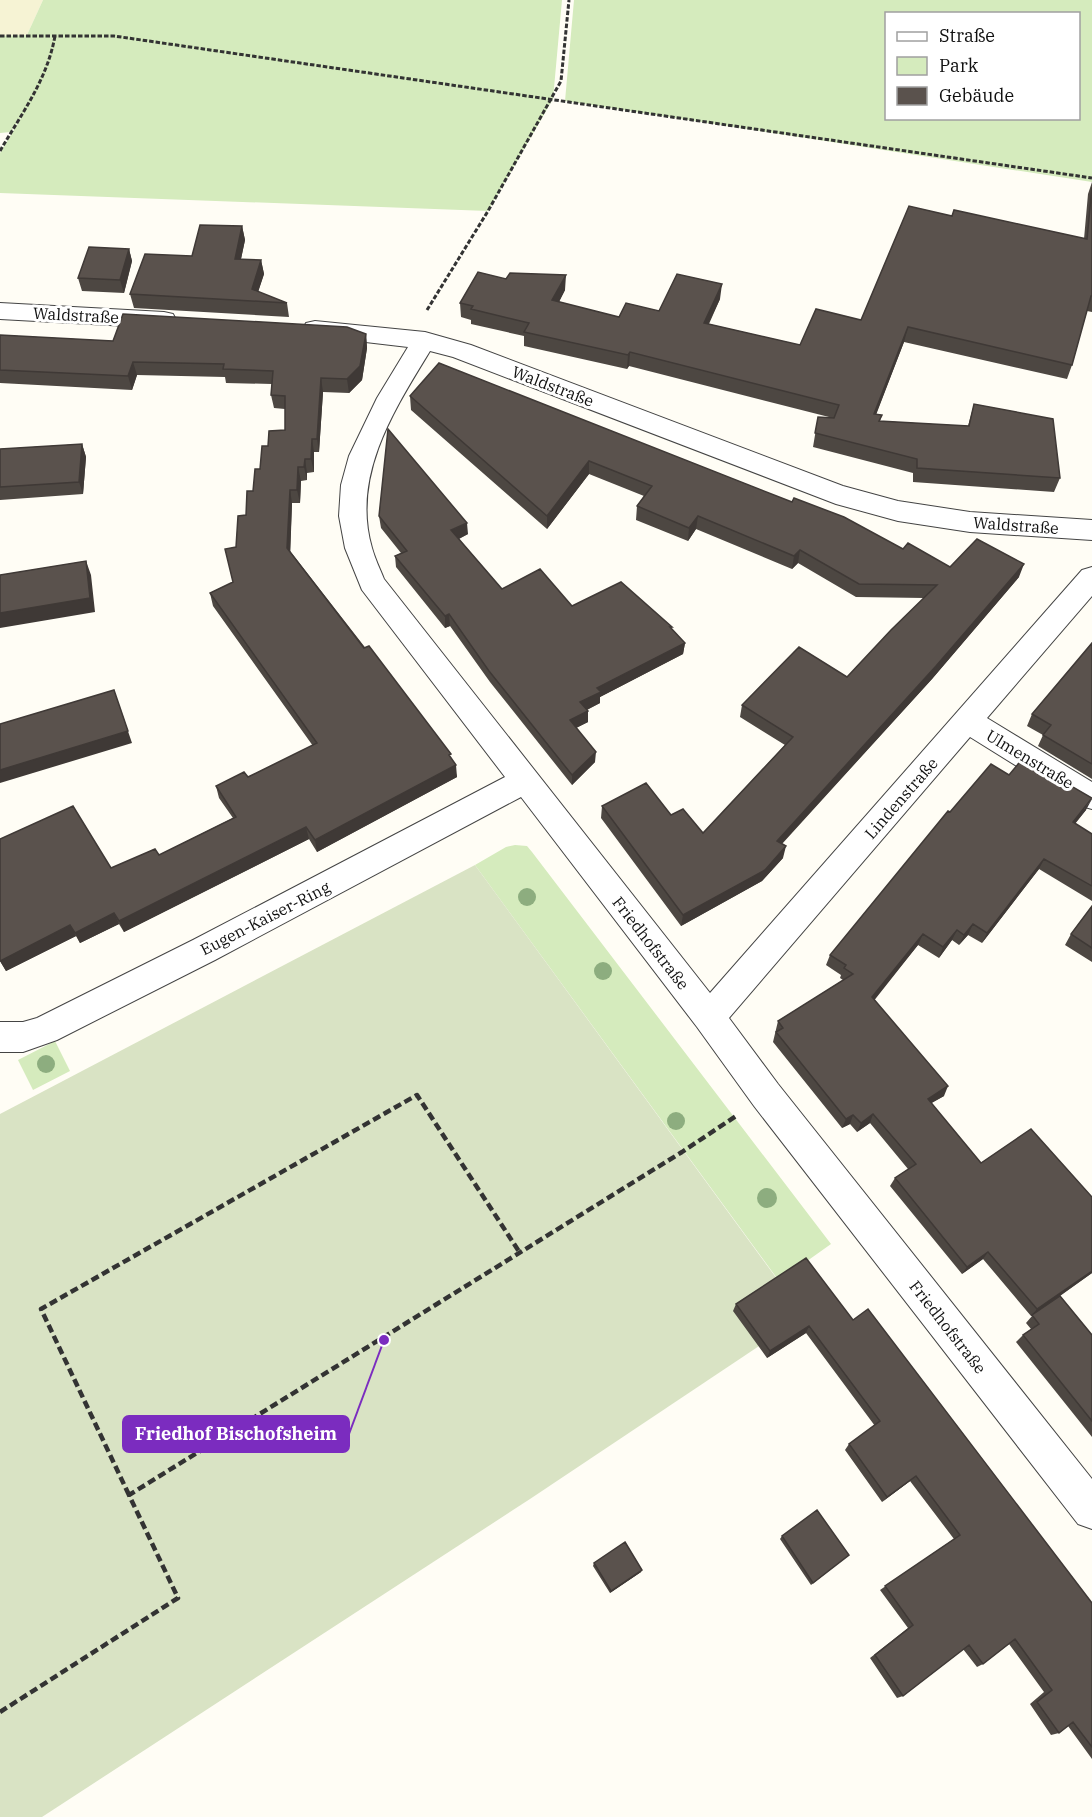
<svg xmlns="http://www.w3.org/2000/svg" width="1092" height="1817" viewBox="0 0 1092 1817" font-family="'IBM Plex Serif',serif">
  <rect width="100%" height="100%" fill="#fffdf5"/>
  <path fill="#f6f3d4" d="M0 0H43L27 35 0 36Z"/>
  <path fill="#d5ebbd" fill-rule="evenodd" d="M43 0H562L553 99 488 211 0 193V153L26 110 11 132 0 133V36L27 35Z
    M574 0H1092V182L565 101ZM886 14H1078V118H886Z
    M515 845 527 846 532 852 831 1244 779 1281 475 865 506 847Z
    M55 1041 70 1071 33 1090 18 1060Z"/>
  <path fill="#d9e3c4" d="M475 865 804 1316 530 1499 42 1817H0V1114Z"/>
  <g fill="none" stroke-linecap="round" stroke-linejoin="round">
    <g stroke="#444" stroke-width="2">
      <path id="street" d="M0 303 164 312 173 314 176 320 173 326 164 328 0 319Z
        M315 321 425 332 471 345 843 486 898 501 970 512 1092 520V540L970 532 898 521 836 504 453 357 430 351C394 410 351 476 372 548 375 559 380 569 384 579L710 993 1082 570 1092 567V596L987 718 1092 782V809L1081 806 970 737 729 1018 778 1084 1092 1479V1529L1078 1524 754 1106 697 1027 521 797 215 960 57 1040 23 1052H0V1022H23L37 1018 193 940 505 777 362 590 345 548 339 516 341 485 349 456 377 398 408 347 306 335 303 329 306 323Z"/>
    </g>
    <path stroke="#333" stroke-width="3" stroke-dasharray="4.5 2" stroke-linecap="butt" d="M0 36H114L1092 178
      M0 151C22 113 47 80 55 36
      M427 310 488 211 561 81 569 0"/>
    <path stroke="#333" stroke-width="4.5" stroke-dasharray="8 4" stroke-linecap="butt" d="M129 1495 41 1309 417 1095 520 1253
      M0 1712 178 1598 129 1495 682 1152 736 1116"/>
    <use href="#street" fill="#fff" fill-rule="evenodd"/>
  </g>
  <g fill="#8dad7f">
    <circle cx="527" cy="897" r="9"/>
    <circle cx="603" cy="971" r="9"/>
    <circle cx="46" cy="1064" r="9"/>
    <circle cx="676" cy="1121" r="9"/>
    <circle cx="767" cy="1198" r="10"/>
  </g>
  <path fill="#4d4742" d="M1092 182V312L1087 311 1072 365 1067 379 904 342 876 414 882 415 880 421 968 426 974 404 1060 478 1054 492 913 482V473L813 447 818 417H829L629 366 627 369 524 346V336L471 324V320L461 317 460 303 506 279 565 290 559 302 619 317 659 311 720 299 709 324 800 345 861 320 952 216 1084 239 1088 194Z
    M242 226 245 240 241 259 261 260 264 274 258 292 287 303 289 317 134 308 130 294Z
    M129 249 132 261 124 293 82 291 78 278Z
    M366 334 367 348 362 380 349 393 323 392 319 452H314V472L307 473V480L301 481 300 503H292L290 551 452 759 457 777 317 852 309 839 124 932 119 924 80 943 76 936 6 971 0 961V837V839L111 868 159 855 233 818 219 798 216 786 248 777 313 746 213 606 210 593 233 582 236 547 268 446 285 430V409L274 408 271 395 272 384 226 383 225 377 137 375 132 390 0 383V335L113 341Z
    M410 396 903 549 950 567 1019 577 932 679 782 844 783 858 762 881 681 926 601 818 602 806 671 815 703 833 785 745 740 717 742 705 847 677 924 598 856 597 798 563 792 569 696 529 688 541 636 520 637 506 644 496 589 474 547 529 411 410Z
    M82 444 86 457 83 494 0 500V449Z
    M379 516 468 534 459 539 502 589 672 629 685 643 683 654 600 697V703L587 710 588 711V722L576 728 595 762 572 785 490 682 450 626 445 628 396 567 395 556 401 553 381 528Z
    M1092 643V779L1038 746 1043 735 1027 726 1032 714Z
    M1009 775 1086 810 1075 824 1092 834V901L1039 869 982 943 968 935 959 945 952 940 939 958 918 945 874 999 944 1096 931 1103 981 1163 1092 1273 1060 1296 1092 1335V1437L1016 1342 1023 1335 1031 1329 1026 1323 1032 1316H1031L983 1259 962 1274 890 1186 895 1178 908 1169 870 1123 857 1132 850 1124 842 1128 773 1042 778 1021 843 980 840 978 841 975 826 965 830 955 950 812Z
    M1092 906V962L1065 945 1071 934Z
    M736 1304 853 1320 1092 1603V1759L1068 1726 1059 1733 1051 1735 1030 1704 1044 1692 1009 1644 983 1664 977 1667 963 1649 903 1696 897 1698 870 1658 908 1628 880 1590 954 1539 910 1481 882 1502 845 1450 849 1444 875 1426 806 1333 767 1358 733 1311Z
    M782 1536 846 1557 811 1585 780 1539Z
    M594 1563 641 1572 610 1593 593 1566Z"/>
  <path fill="#3f3936" d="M242 226 245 240 238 273 235 259Z
    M129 249 132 261 124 293 120 280Z
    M261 260 264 274 255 301 252 289Z
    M566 275 565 290 552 315V300Z
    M722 284 720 299 702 337 704 323Z
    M908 327 904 342 871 428 874 414Z
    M366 334 367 348 362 380 349 393 347 379Z
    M630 352 629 366 627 369 628 355Z
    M133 362 137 375 132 390 128 376Z
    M321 378 323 392 319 452 317 439Z
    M312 439 314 452V472L311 459Z
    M82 444 86 457 83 494 79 482Z
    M305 459 307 473V480L304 467Z
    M589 461V474L547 529V516Z
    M298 467 301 481 300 503 297 490Z
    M290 490 292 503 290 561 287 548Z
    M698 516 696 529 688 541 689 528Z
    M467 523 468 534 452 542 451 530Z
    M800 550 798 563 792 569 794 556Z
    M86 561 91 575 95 612 0 628V613Z
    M1024 564 1019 577 932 679 774 852 777 841Z
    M449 614 450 626 445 628V616Z
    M685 643 683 654 600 697V703L580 713V702L597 688Z
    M114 690 132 743 0 783V770Z
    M588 711V722L570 731V720Z
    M596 752 595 762 572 785V775Z
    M456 765 457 777 317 852 315 840Z
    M1092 799 1086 810 1067 833 1073 822Z
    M306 827 309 839 124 932 119 921Z
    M786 846 783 858 762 881 681 926 683 915Z
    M1044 859 1039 869 982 943 987 933Z
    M114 913 119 924 80 943 75 933Z
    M973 924 968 935 959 945 964 935Z
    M70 925 76 936 6 971 0 961Z
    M957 930 952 940 939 958 943 947Z
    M923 934 918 945 869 1007 872 997Z
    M948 1086 944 1096 923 1108 928 1099Z
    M873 1114 870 1123 857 1132 861 1123Z
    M853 1115 850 1124 842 1128 846 1119Z
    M988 1252 983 1259 962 1274 967 1267Z
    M1092 1271V1273L1031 1316 1037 1309Z
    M809 1326 806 1333 767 1358 770 1351Z
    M916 1476 910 1481 882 1502 887 1497Z
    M642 1570 641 1572 610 1593 611 1591Z"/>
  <path fill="#5a524d" stroke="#3f3936" stroke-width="1.5" d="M1092 187V296H1091L1072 365 908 327 874 414 882 415 879 421 969 426 974 404 1053 419 1060 478 917 468V459L815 433 818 417 834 418 839 405 630 352 628 355 524 332 529 323 471 309 473 306 460 303 478 272 506 279 510 273 566 275 552 300 619 317 626 303 659 311 677 274 722 284 704 323 800 345 816 309 861 320 909 206 952 216 954 210 1087 239Z
    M200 225 242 226 235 259 261 260 252 289 287 303 130 294 145 254 192 256Z
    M89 247 129 249 120 280 78 278Z
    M123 314 347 327 366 334 360 366 347 379 321 378 317 439H312L311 459H305L304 467H298L297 490H290L287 548 364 648 369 646 451 754 449 755 456 765 315 840 306 827 119 921 114 913 75 933 70 925 0 961V839L73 806 111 868 155 849 159 855 236 817 216 786 244 772 248 777 317 743 210 593 233 582 225 549 236 547 238 516 246 515 247 491H253L255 469H260L262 446H268L269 431 285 430V396L271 395 273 371 223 369 224 364 133 362 128 376 0 370V335L113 341Z
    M439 363 792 502 794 498 844 517 903 549 908 543 950 567 977 539 1024 564 936 666 777 841 786 846 765 870 683 915 602 806 646 783 671 815 683 809 703 833 793 737 742 705 799 647 847 677 891 630 937 585 859 584 800 550 794 556 698 516 689 528 637 506 652 486 589 461 547 516 410 396Z
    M388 429 467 523 451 530 502 589 540 569 572 606 621 582 672 627H670L685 643 597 688 601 692 580 702 588 711 570 720 596 752 572 775 489 671 449 614 445 616 395 556 407 551 379 516Z
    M82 444 79 482 0 487V449Z
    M86 561 90 598 0 613V575Z
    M1092 643V764L1043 735 1051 725 1032 714Z
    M114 690 128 731 0 770V724Z
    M1023 758 1092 798 1073 822 1092 834V886L1044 859 987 933 973 924 964 935 957 930 943 947 923 934 872 997 948 1086 928 1099 981 1163 1031 1129 1092 1197V1271L1037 1309 988 1252 967 1267 895 1178 916 1164 873 1114 861 1123 853 1115 846 1119 776 1032 783 1028 778 1021 853 974 844 968 846 965 830 955 948 811 950 812 991 764 1009 775Z
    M1092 906V948L1071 934Z
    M806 1258 853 1320 868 1309 1092 1603V1747L1073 1722 1059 1733 1037 1702 1052 1690 1015 1639 983 1664 969 1645 903 1696 875 1655 913 1625 885 1586 960 1535 916 1476 887 1497 849 1444 880 1421 809 1326 770 1351 736 1304Z
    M1060 1296 1092 1335V1421L1023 1335 1039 1324 1032 1315Z
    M817 1510 849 1555 813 1583 782 1536Z
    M625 1542 642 1570 611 1591 594 1563Z"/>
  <g text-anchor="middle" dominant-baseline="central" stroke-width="6" stroke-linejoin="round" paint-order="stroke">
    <g font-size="16" fill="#111" stroke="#fff">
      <text transform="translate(76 315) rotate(3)">Waldstraße</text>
      <text transform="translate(553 386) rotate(21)">Waldstraße</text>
      <text transform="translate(1016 525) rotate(4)">Waldstraße</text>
      <text transform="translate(1030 759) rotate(31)">Ulmenstraße</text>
      <text transform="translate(901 798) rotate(-49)">Lindenstraße</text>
      <text transform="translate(265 918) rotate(-27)">Eugen-Kaiser-Ring</text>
      <text transform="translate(651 943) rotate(52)">Friedhofstraße</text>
      <text transform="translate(948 1327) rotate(52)">Friedhofstraße</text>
    </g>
  </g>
  <path fill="none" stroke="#7b2cbf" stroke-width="2" d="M384 1340L349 1434"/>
  <circle fill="#7b2cbf" stroke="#fff" stroke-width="2" cx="384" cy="1340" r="6"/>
  <rect fill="#7b2cbf" stroke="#7b2cbf" stroke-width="2" x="123" y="1416" width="226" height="36" rx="6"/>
  <g font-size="18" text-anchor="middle" font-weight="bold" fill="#fff">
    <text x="236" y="1440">Friedhof Bischofsheim</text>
  </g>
  <rect x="885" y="12" width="195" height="108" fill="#ffffff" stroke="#a0a0a0" stroke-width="1.5"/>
  <rect x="897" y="32" width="30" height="9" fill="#ffffff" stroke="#a0a0a0" stroke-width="1.5"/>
  <text x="939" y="42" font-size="18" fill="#111111">Straße</text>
  <rect x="897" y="57" width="30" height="18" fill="#d5ebbd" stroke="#a0a0a0" stroke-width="1.5"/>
  <text x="939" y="72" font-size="18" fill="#111111">Park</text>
  <rect x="897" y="87" width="30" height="18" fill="#5a524d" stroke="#a0a0a0" stroke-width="1.5"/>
  <text x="939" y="102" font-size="18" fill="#111111">Gebäude</text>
</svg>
